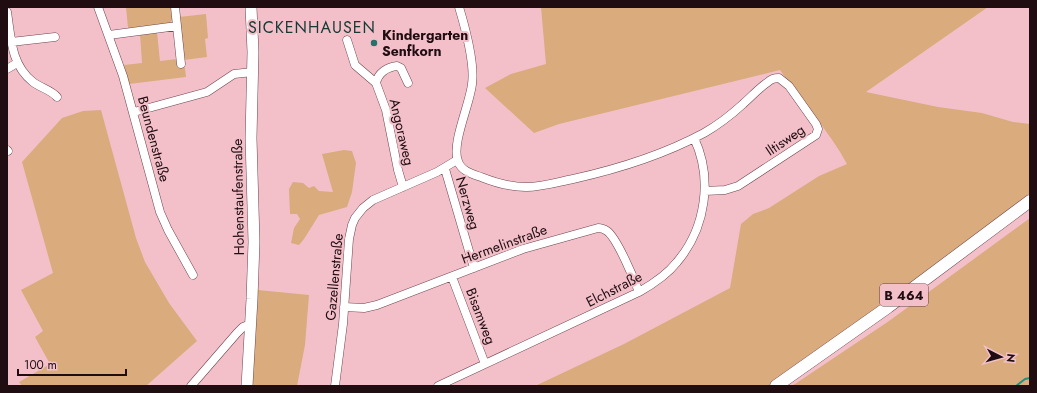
<svg xmlns="http://www.w3.org/2000/svg" width="1037" height="393" viewBox="0 0 1037 393" font-family="Jost,sans-serif">
  <rect width="100%" height="100%" fill="#f3c0ca"/>
  <path fill="#daab7c" d="M126 7H172V20L170 23 167 24 128 28Z
    M541 7H988L866 92 938 107 982 113 1013 122 1030 124V193L776 386H535L624 344 730 288 741 224 753 214 769 208 819 176 847 164C829 130 801 102 780 70L559 124 534 133 485 88 511 74 546 64Z
    M206 14 208 38 205 39 207 57 184 60 186 77 129 84 124 65 142 63 140 34 157 32 160 61 177 59 179 17Z
    M101 110 136 238 145 262 169 303 197 341 146 386H22L19 382 50 364 35 337 43 331 21 290 53 273 22 162 62 118 83 111Z
    M344 150 352 151 356 163 352 192 347 207 319 215 304 239 299 245 291 243 294 228 300 219 297 214H290L289 189 293 182 303 183 309 188 314 186 319 191 333 192 322 154Z
    M1030 218V386H792L889 321Z
    M258 290 309 295 305 345 297 386H247Z"/>
  <g fill="none" stroke-linecap="round" stroke-linejoin="round">
    <path stroke="#209085" stroke-width="2" d="M1016 386 1025 379 1030 378"/>
    <g stroke="#6e444d" stroke-width="9">
      <path id="street" d="M98 7 123 76 160 212 168 230 193 275
        M175 7 181 64
        M459 7C465 27 475 63 472 84 470 104 451 144 458 161 461 171 472 174 481 177 496 183 510 187 526 187 542 187 558 182 573 179 618 169 663 155 704 133 718 125 731 115 743 104 751 97 759 88 768 82 771 79 775 78 779 78L789 86 816 124 818 129 816 135 738 186 725 190 705 191
        M7 12C11 38 11 65 33 82 41 88 51 90 57 97
        M109 35 177 26
        M347 40 355 65 376 83 386 110 398 170 403 187
        M11 42 55 37
        M7 69 17 63
        M376 83C378 73 387 67 397 66L401 68 408 83
        M134 112 207 92 234 74 253 72
        M7 150 8 151
        M445 169 474 268
        M452 277 485 364
        M344 307 364 308 377 305 523 249 598 228C601 228 604 229 607 231 617 238 634 279 639 292
        M191 386 237 333 243 327 251 324
        M335 386 343 324 349 239 352 225 355 218 363 208 373 200 437 172 457 160
        M438 386 639 292C653 284 667 275 677 262 706 228 713 178 694 138"/>
    </g>
    <g stroke="#6e444d" stroke-width="12">
      <path id="secondary" d="M247 386 252 299 254 242 251 138 253 52 251 7"/>
    </g>
    <g stroke="#6e444d" stroke-width="13">
      <path id="primary" d="M776 386 888 307 1030 201"/>
    </g>
    <use href="#street" stroke="#fff" stroke-width="8"/>
    <use href="#secondary" stroke="#fff" stroke-width="11"/>
    <use href="#primary" stroke="#fff" stroke-width="12"/>
  </g>
  <circle fill="#287069" stroke="#f3c0ca" stroke-width="1.5" cx="374" cy="43" r="4"/>
  <g text-anchor="middle" dominant-baseline="central" stroke-width="4" stroke-linejoin="round" paint-order="stroke">
    <rect fill="#f3c0ca" stroke="#5f4348" stroke-width="1" x="880" y="284" width="48" height="22" rx="3"/>
    <g font-size="13" font-weight="bold" fill="#1f0d11">
      <text x="904" y="295">B 464</text>
    </g>
    <g font-size="14" font-weight="bold" fill="#1f0d11" stroke="#f3c0ca" text-anchor="start">
      <text x="382" y="35">Kindergarten<tspan x="382" dy="16">Senfkorn</tspan></text>
    </g>
    <g font-size="14" fill="#1f0d11" stroke="#f3c0ca">
      <text transform="translate(402 132) rotate(77)">Angoraweg</text>
      <text transform="translate(154 139) rotate(75)">Beundenstraße</text>
      <text transform="translate(785 140) rotate(-34)">Iltisweg</text>
      <text transform="translate(238 197) rotate(-91)">Hohenstaufenstraße</text>
      <text transform="translate(468 203) rotate(74)">Nerzweg</text>
      <text transform="translate(504 244) rotate(-20)">Hermelinstraße</text>
      <text transform="translate(334 277) rotate(-85)">Gazellenstraße</text>
      <text transform="translate(614 289) rotate(-27)">Elchstraße</text>
      <text transform="translate(481 316) rotate(69)">Bisamweg</text>
    </g>
    <g font-size="16" letter-spacing="1" fill="#173835" stroke="#f3c0ca">
      <text x="312" y="27">SICKENHAUSEN</text>
    </g>
  </g>
  <rect width="1037" height="393" fill="none" stroke="#1f0d11" stroke-width="16"/>
  <g transform="translate(1001 357) rotate(96)" stroke="#f3c0ca" stroke-width="3" paint-order="stroke">
  <path d="M0-3L7 15L0 10L-7 15Z" fill="#1f0d11"/>
  <text y="-6" font-size="11" font-weight="bold" text-anchor="middle" fill="#1f0d11">N</text>
  </g>
  <path d="M18 369v6h108v-6" fill="none" stroke="#1f0d11" stroke-width="2"/>
  <text x="24" y="369" font-size="12" fill="#1f0d11" stroke="#f3c0ca" stroke-width="3" paint-order="stroke">100 m</text>
</svg>
